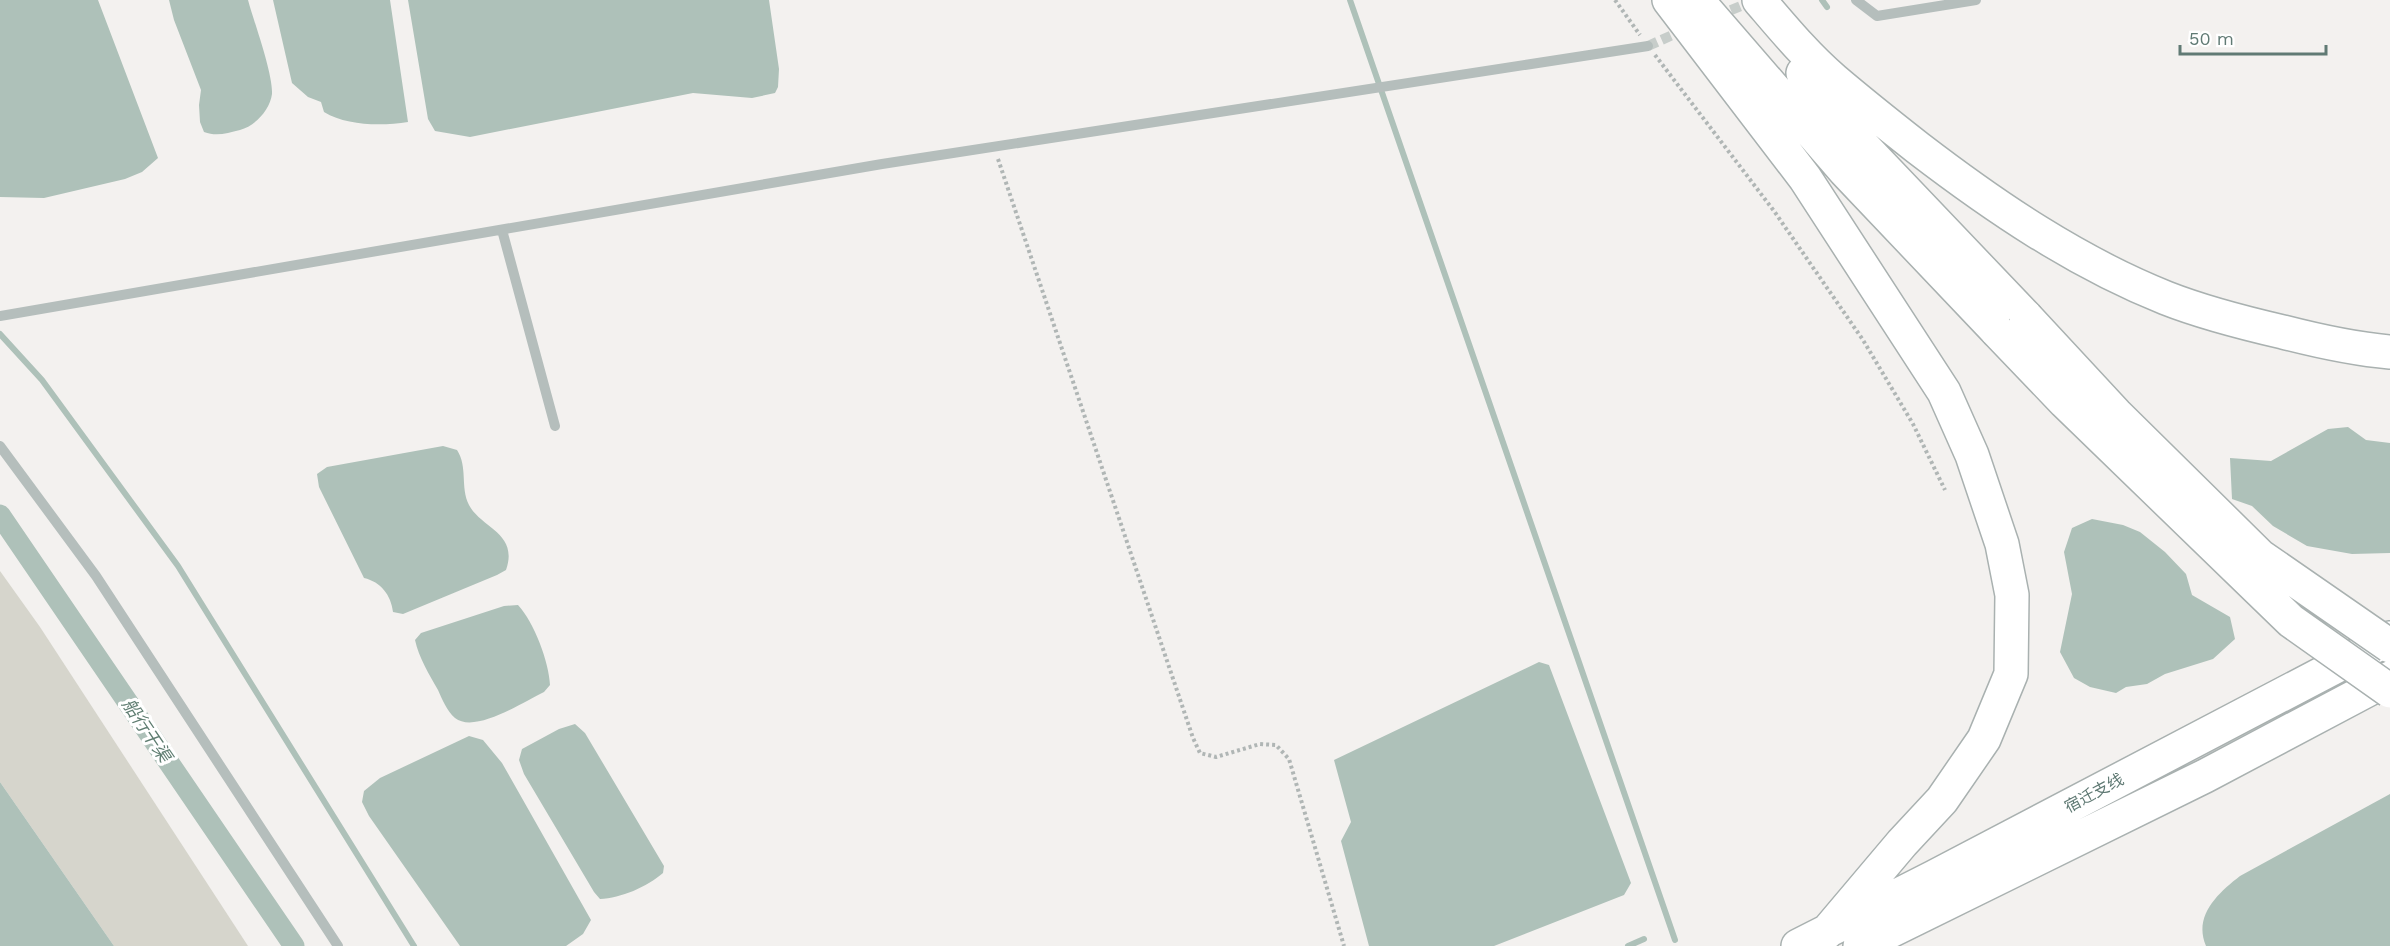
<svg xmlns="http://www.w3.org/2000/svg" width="2390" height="946" viewBox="0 0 2390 946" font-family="'Work Sans','Noto Sans SC',sans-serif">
  <rect width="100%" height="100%" fill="#f3f1ef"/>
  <path fill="#d6d5cc" d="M0 571 40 627 248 946H114L0 782Z"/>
  <path fill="#aec1b9" d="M0 0H98L158 158 142 172 125 179 44 198 0 197Z
    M169 0H248C254 22 273 73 272 94 270 110 255 126 240 130 227 133 217 137 204 132L200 122 199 105 201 90 174 20Z
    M273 0H390L408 122C382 126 347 126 324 112L321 102 308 97 292 83Z
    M408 0H769L779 69 778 87 775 93 752 98 693 93 470 137 435 131 428 119Z
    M2348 427 2366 440 2390 443V553L2352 554 2307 546 2273 526 2252 506 2232 499 2230 458 2271 461 2328 429Z
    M443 446 457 450C468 467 460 487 469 505 481 528 519 533 506 570L497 575 403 614 393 612C391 595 381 582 364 578L319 487 317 474 327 467Z
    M2092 519 2123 525 2140 532 2165 552 2186 574 2192 595 2230 617 2235 639 2213 659 2165 674 2147 684 2126 687 2116 693 2090 687 2074 678 2060 652 2072 594 2064 552 2072 528Z
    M518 605C534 622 549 662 550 685L544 692C523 702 475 734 455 718 447 711 442 699 438 690 429 674 419 658 415 640L421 633 504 606Z
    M1539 662 1549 665 1631 883 1624 895 1494 946H1369L1341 841 1351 822 1334 760Z
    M575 724 585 733 664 866 663 873C647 887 621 898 600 899L594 892 524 774 519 760 522 749 559 729Z
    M469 736 483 740 502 763 591 920 583 934 566 946H460L369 816 362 802 364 791 380 778Z
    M0 782 114 946H0Z
    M2390 794V946H2206C2193 916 2218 893 2240 876Z"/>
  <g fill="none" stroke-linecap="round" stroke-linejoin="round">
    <path stroke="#aec1b9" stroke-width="6" d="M1350 0 1675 940
      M1822 0 1827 7
      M0 334 42 380 178 566 414 946
      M1628 946 1644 939"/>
    <path stroke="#aec1b9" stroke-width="21" d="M0 515 294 946"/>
    <path stroke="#c7cdca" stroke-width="10" stroke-dasharray="10 5" stroke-linecap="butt" d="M1717 16 1755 0
      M1648 46 1686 29"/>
    <g stroke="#a9b1b0" stroke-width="36">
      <path id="highway" d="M1669 0 1805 178 1944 392 1972 455 2002 544 2012 595 2011 674 1984 739 1942 800 1902 843 1826 933
        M1697 0 1845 171 1997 331
        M1759 0C1783 28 1806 56 1834 80 1861 103 1890 126 1918 148 1995 207 2076 262 2166 298 2204 313 2244 323 2283 332 2318 341 2354 349 2390 352
        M1803 73 1859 142 2026 317
        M1798 946 1934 877 2390 638
        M1860 946 2205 776 2390 678"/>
    </g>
    <path stroke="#b0b6b5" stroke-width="4" stroke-dasharray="3 3" stroke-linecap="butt" d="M1615 0 1640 35
      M1655 55 1774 211 1863 340 1913 424 1945 490
      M998 159 1193 738 1200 753 1216 757 1260 744 1276 745 1289 759 1344 946"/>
    <path stroke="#b5bebc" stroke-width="10" d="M1856 0 1877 16 1976 0
      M502 230 555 426
      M0 316 882 164 1648 46
      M0 446 96 576 338 946"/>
    <use href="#highway" stroke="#fff" stroke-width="33"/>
    <g stroke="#a9b1b0" stroke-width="36" stroke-linecap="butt">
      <path id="highway-bridge" d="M2026 317 2116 414 2260 556 2390 646
        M1997 331 2065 402 2291 621 2390 691"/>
    </g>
    <use href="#highway-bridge" stroke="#fff" stroke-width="33"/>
  </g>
  <g text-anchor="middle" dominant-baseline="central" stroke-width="6" stroke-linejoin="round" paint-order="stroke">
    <g font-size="16" fill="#607a74" stroke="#fff">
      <text transform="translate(2094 793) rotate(-28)">宿迁支线</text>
    </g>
    <g font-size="18" font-style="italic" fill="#5f7d71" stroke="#fff">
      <text transform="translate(147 730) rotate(56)">船行干渠</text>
    </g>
  </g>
  <path d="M2180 45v9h146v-9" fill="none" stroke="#607a74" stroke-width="3"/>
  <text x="2189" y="45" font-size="18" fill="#607a74" stroke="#ffffff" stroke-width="4.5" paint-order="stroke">50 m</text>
</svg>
